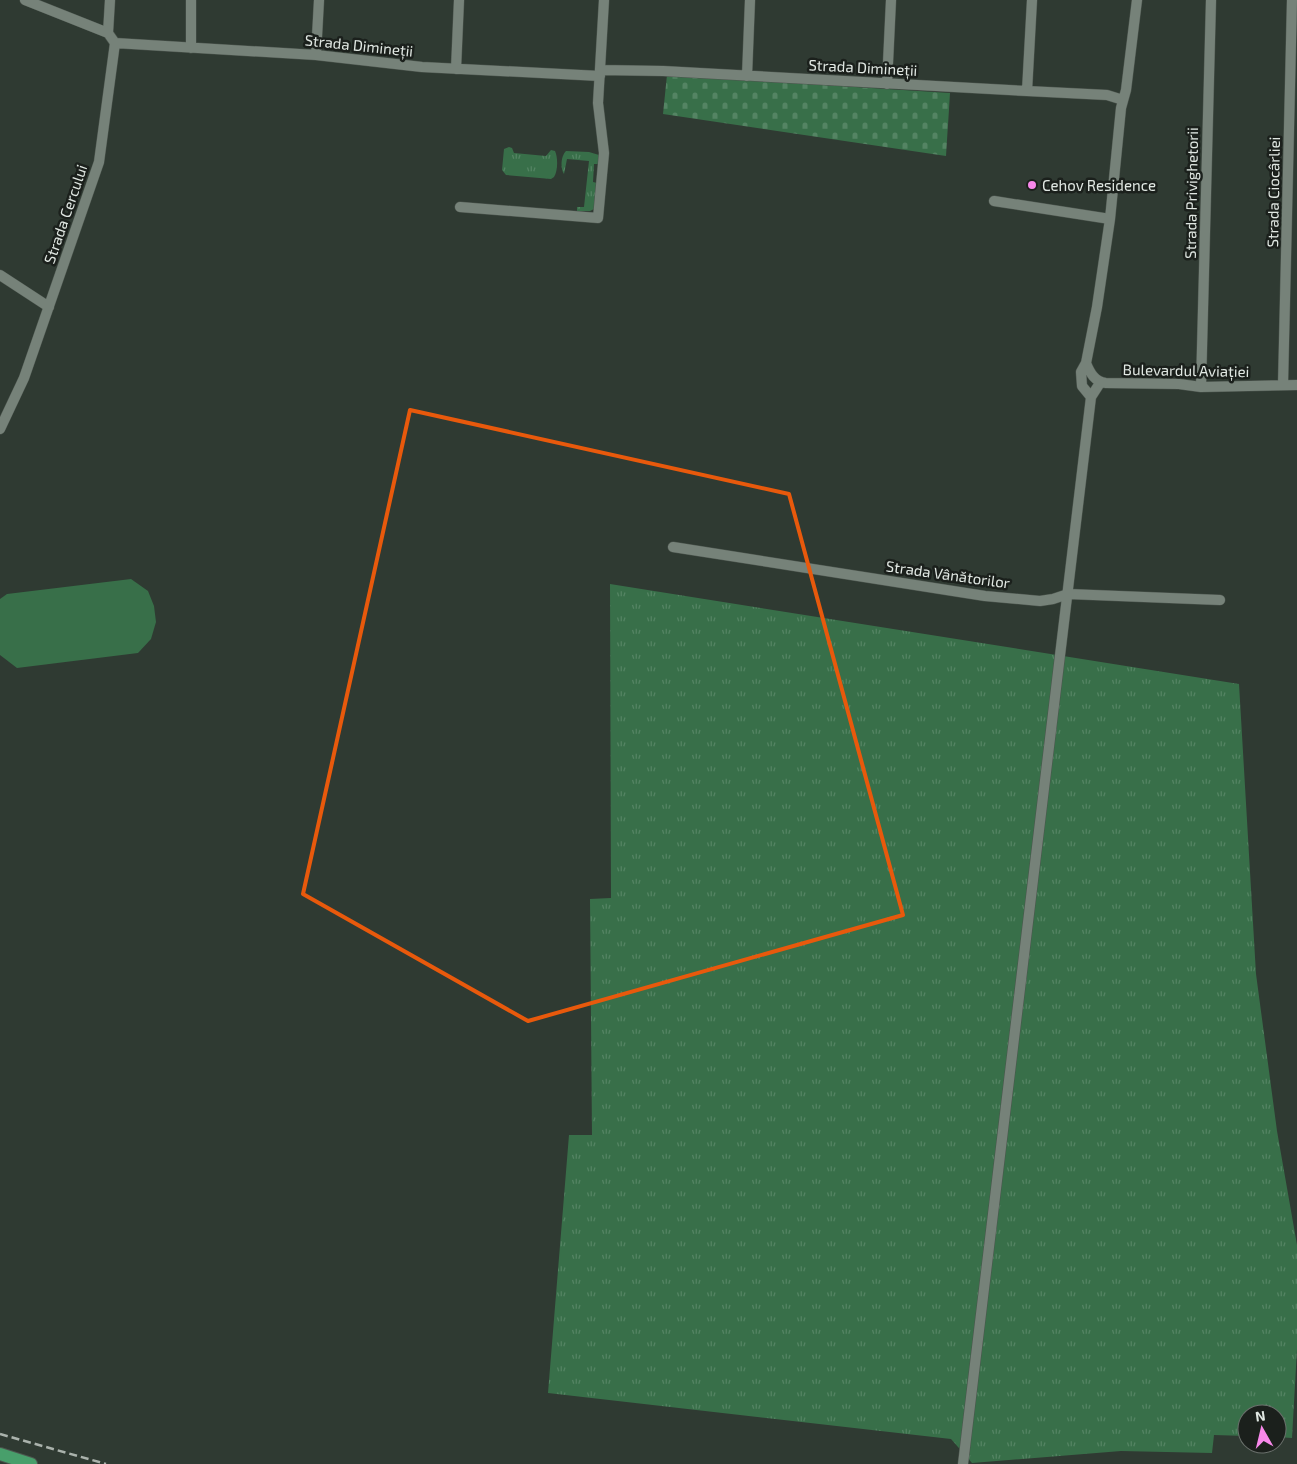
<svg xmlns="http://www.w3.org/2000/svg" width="1297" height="1464" viewBox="0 0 1297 1464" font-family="'Exo 2',sans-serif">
  <defs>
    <pattern id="grass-tufts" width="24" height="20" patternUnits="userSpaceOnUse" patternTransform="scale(1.25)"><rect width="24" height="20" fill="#386f49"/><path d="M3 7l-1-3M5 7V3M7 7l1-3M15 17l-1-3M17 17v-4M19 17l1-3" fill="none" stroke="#548463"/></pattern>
    <pattern id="cemetery-stones" width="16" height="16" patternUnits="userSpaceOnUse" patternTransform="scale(1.25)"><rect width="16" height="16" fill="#386f49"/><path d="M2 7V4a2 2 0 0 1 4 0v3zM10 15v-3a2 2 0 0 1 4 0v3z" fill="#548463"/></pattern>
  </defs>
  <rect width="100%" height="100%" fill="#2f3a32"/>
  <path fill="url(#grass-tufts)" d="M509 147 512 148 514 153 546 156 551 150 555 151C558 157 558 171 554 177L551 179 506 175 502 170 504 149Z
    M566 151 589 152 599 155 601 164H594L593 182 597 183 594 209 590 211H577V207H584L589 161 567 159 564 174C560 168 561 156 566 151Z
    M610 584 1239 684 1256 974 1277 1131 1297 1245V1349L1292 1438 1277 1437V1414H1247V1436L1214 1435 1212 1453 1121 1451 972 1463 951 1439 548 1393 569 1135H592L590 899 611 898Z"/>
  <path fill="url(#cemetery-stones)" d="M667 75 950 93 946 156 663 114Z"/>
  <path fill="#386f49" d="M131 579 148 591 154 606 156 622 151 639 138 653 17 668 0 655V599L7 594Z"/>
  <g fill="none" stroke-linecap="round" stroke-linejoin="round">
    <g stroke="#4c554e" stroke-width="11">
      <path id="minor" d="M25 0 108 33
        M191 0V48
        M115 43 316 55 422 67 600 76
        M316 55 319 0
        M456 69 459 0
        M600 70 663 71 1027 91 1107 95 1123 100
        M747 76 750 0
        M887 84 891 0
        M1027 91 1032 0
        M994 201 1110 219
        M460 207 598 218 604 153 598 103 604 0
        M0 275 49 307
        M1086 363C1090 373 1095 382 1106 383L1179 384 1201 387 1297 385
        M1283 385 1292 0
        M1201 387 1211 0
        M1091 397 1082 386 1081 372 1086 363 1097 307 1110 219 1121 108 1126 90 1137 0
        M0 429 24 378 99 162 115 43 108 33 110 0
        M673 547 985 596 1040 601 1053 599 1068 594 1220 600
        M963 1464 1091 397 1100 383"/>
    </g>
    <g stroke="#4c554e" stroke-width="14">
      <path id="major" d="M0 1454 31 1464"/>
    </g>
    <use href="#minor" stroke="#768279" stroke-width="10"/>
    <use href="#major" stroke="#489f6b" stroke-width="12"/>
    <path stroke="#aab2ac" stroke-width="2.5" stroke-dasharray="8 4" stroke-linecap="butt" d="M0 1434 106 1464"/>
  </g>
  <path fill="none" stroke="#e8590c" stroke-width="4" stroke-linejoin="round" d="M410 410 789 494 903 915 528 1021 303 894Z"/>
  <circle fill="#f888ea" stroke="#1b201c" stroke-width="2" cx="1032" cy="185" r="5"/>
  <g text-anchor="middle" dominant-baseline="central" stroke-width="5" stroke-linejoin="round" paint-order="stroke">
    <g font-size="15" fill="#e1e8e3" stroke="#1b201c">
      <text transform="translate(359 45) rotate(6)">Strada Dimineții</text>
      <text transform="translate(863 67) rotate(3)">Strada Dimineții</text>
      <text transform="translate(1273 192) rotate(-89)">Strada Ciocârliei</text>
      <text transform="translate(1191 193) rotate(-89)">Strada Privighetorii</text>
      <text transform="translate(65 214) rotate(-71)">Strada Cercului</text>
      <text transform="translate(1186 370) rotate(1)">Bulevardul Aviației</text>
      <text transform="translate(948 574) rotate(8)">Strada Vânătorilor</text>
    </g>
    <g font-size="15" fill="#e1e8e3" stroke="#1b201c" text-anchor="start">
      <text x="1042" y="185">Cehov Residence</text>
    </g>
  </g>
  <g transform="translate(1262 1429) rotate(352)"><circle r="24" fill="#1b201c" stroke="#6a706c"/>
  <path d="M0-4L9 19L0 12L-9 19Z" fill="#f888ea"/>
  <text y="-8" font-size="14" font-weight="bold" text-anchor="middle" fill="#e1e8e3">N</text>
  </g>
</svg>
